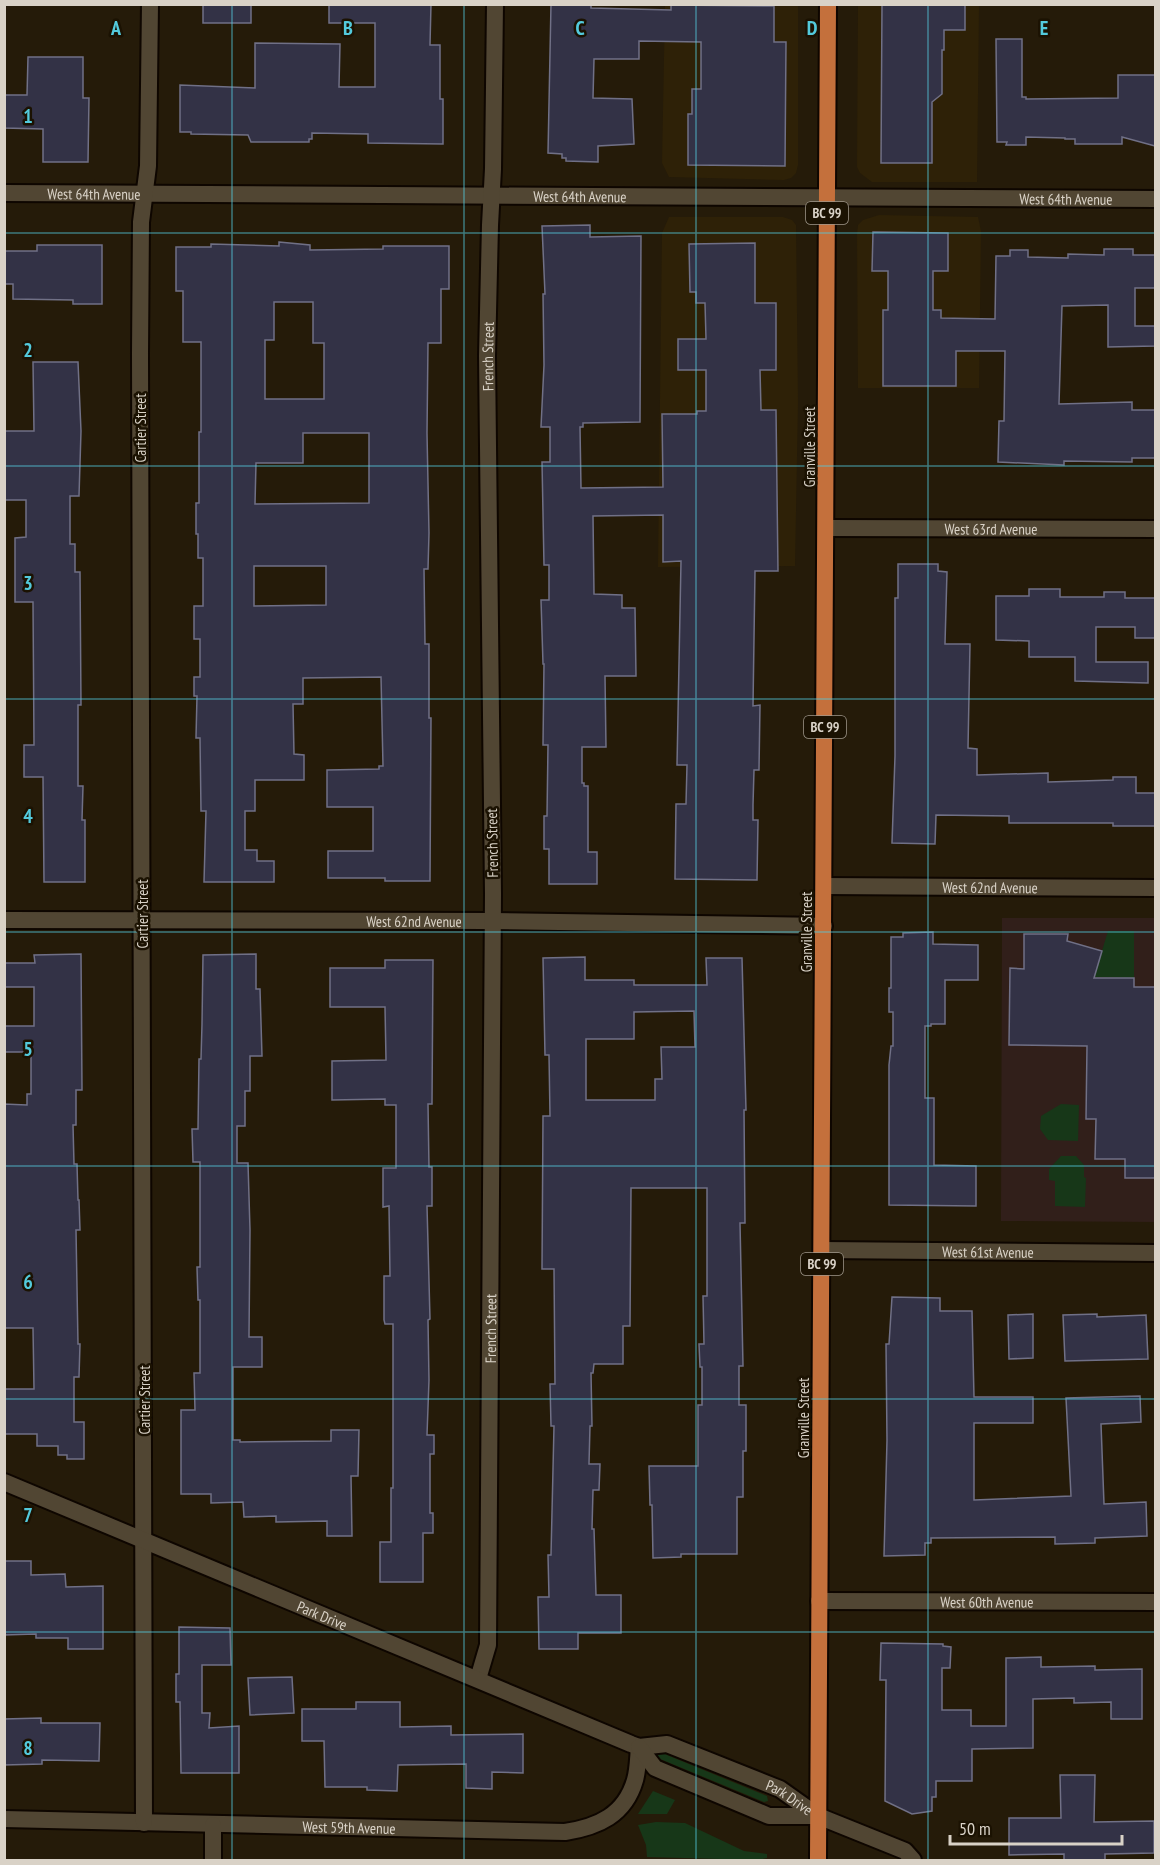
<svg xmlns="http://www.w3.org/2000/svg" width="1160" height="1865" viewBox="0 0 1160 1865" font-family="'PT Sans Narrow',sans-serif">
  <rect width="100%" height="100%" fill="#251b09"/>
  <path fill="#2e2107" d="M665 5H798V165L796 173 791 178 784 180 669 177 662 163Z
    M858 5H979L977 182H872L860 173 857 167Z
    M879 215 978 217 981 231 979 388H858L857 234 858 225 863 220Z
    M669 217H783L792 220 796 225 798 402 795 566 658 567 662 233Z"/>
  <path fill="#311f1a" d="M1002 918H1155V1222L1001 1221Z"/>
  <path fill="#173718" d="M1108 931H1134V978L1094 977Z
    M1061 1104 1079 1105 1078 1141 1048 1140 1040 1129 1041 1116Z
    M1061 1156H1076L1084 1165V1177L1086 1178 1085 1207 1055 1206V1181L1049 1180V1169Z
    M650 1748 767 1796 768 1801 764 1802 648 1754Z
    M653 1791 675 1800 667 1814H638Z
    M656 1822 685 1823 744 1851 767 1854V1858L758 1860 647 1857 646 1845 638 1825Z"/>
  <path fill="#333246" stroke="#707086" stroke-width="1.5" fill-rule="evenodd" d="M203 4H251V23H203Z
    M329 4H431L430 45H440V99H443V144L368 143V134L312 133V139H309V142H251L248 135 191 134V132H180V85L255 88V43L340 44 339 87H375V23H329Z
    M551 4H591V8L671 10V5L774 6V42H786L785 166 688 165V114H692V89H701V42L639 41V59H594L593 98 632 99 634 144 598 146V162L566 161V158H562V154L548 153Z
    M882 4H965V30H944V50H942V94L932 102V163H881Z
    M996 39H1022V97H1026V99L1118 98V75H1155V146L1122 137V144H1075V139H1065V138L1026 137V145H1006L1007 142H997Z
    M28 57H83V98H89L88 162H43V129L4 128V95H27Z
    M590 225V237L641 236 640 422 583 423V427H580L581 488 663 487 662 414H697V411H706V370H678V339H706L705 303H696V292H690L689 244 755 243V303H776V370H760L761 410H776L778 571H755L753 706 760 705 759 770H754L753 805V820H758L757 880 675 879 676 804H686L687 765H677L681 561 663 562V515L593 516 594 594 622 595V608H635L636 676H605L606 747H582V783H584V786H588V852H597V884H549V849H544V816H547L548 745H543L544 664H543L541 600H549V565H544L542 462H550V427H541L544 365 543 294H545L542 226Z
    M873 232 948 233V271H933V310H941V318L995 319 996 256H1010V250H1028V257L1068 258V254L1104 255V249H1133V255H1155V288H1135V326H1155V346L1108 347V305L1062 306 1059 404 1132 402V410H1155V458H1132V462L1064 461V465L998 462 999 421H1004L1005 351H956V386H883V310H888V271H872Z
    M279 242 310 245V250L383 249V246H449V289H441V343H428L427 433 429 533 428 569H424L425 644H429V718H431L430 881H385V878H328V851H373V807H327V770L379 769V766H383L381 677 303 678V704H293L294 754 304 755V780H255V811H245V850H257V861H274V882H204L206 811H201L200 738H196L197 696H194V677H200V639H194V606H203V558H198V534H196V503H199V432H201V342H183V291H176V247H211V244L279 246ZM274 302H313V343H324V399H265V340H274ZM303 433H369V503L255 504 256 463H303ZM254 566H326V605L254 606Z
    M37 245H102V304H73V300L13 299V284H4V251H37Z
    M33 362H78L81 431 79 496H70V544H75V572H80L81 705H78V786H83L82 820H85V882H44L43 777H24V745H34L33 602H15V538L26 537V500H4V431H34Z
    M898 564H938V571L947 572 945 644H970L968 748 977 749V775L1048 773V782L1113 780V777H1136V793H1155V826H1113V823H1009V816L936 815 935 844 892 843 895 756V598H898Z
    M1029 589H1060V597H1104V592H1125V598H1155V638H1135V627H1096V662H1148V683L1075 681V657H1029V641L996 640V596H1029Z
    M933 932V944L978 945V980H945V1024H931V1026H925V1098H934V1165L976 1166V1206L889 1205V1065L891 1046H893V1012H889V988H891V937H903V933Z
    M1024 934H1068L1067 941 1102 951 1094 978H1134V987H1155V1178H1125V1159H1095L1096 1119H1086L1087 1046 1009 1045 1010 968 1024 969Z
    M81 954 82 1090H76V1125H73L74 1164H77L78 1200H79L80 1230H76L78 1344H80L79 1377H74V1422H84V1459H67V1455H58V1446H37V1434H4V1389H34L33 1328H4V1104L27 1105V1094H31V1052H4V1026H34V987H4V963H35L34 955Z
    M256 954V989H260L262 1056H250V1091H245V1126H237V1163H248L250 1230 249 1337H262V1367H233V1440H240V1442L331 1441V1430H359L358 1476H351L352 1536H327V1521L276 1522V1516L244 1517 243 1502 211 1503V1494H181V1410H195L194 1373H200V1300H198L197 1267H200V1162H193L192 1129H198L199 1059H201L202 1024 203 955Z
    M585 957V980H634V985H707L706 958H742L746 1110H744L745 1223H740L743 1366H739V1405H746V1451H743V1497H737V1554H681V1557L653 1558 652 1505H650L649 1466H698V1405H702V1367H700L699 1344H704L703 1296H707V1188H631L630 1326H623V1364H594L593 1373H591L592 1426H590L589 1464H600L599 1490H593L592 1529H594L596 1595H621V1633H578V1649H539L538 1597H549L548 1555H551L554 1426H551L550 1384H555L554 1269H542L543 1116H550L549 1055H545L543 958ZM694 1011 695 1047H661L662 1079H655V1100H586V1039H634V1012Z
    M385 960H433L432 1104H428L429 1167H432V1206H427L430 1319 428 1320 429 1380 427 1435H434V1454H430V1513H433V1533H423V1582H380V1542H391V1488H393V1324H385L384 1320V1276H390L389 1206 383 1207V1168H396V1105H385V1099L332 1100V1061L386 1060 385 1007H330V968H385Z
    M892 1297 940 1298V1311H972L974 1397H1033V1423H974V1500L1071 1496 1066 1398 1140 1396 1141 1422 1101 1424 1104 1504 1146 1502 1147 1536 1095 1538V1543L1055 1544V1537L931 1538V1543H925V1555L884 1556 887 1440 886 1344H889Z
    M1033 1314V1358L1009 1359 1008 1315Z
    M1097 1314V1317L1146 1315 1148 1359 1065 1361 1063 1315Z
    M4 1561H31V1575L65 1574 66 1587 103 1586V1649H68V1638H36V1634L4 1635Z
    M179 1627 230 1628 231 1665H202V1713H210L209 1728 239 1726V1773H181L180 1702H176V1674H179Z
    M881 1643 943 1644V1646L951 1647 950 1668H942V1710H971V1726H1006V1658L1041 1657V1667L1095 1666V1670L1142 1669V1719H1111V1702L1074 1703V1698L1033 1699V1748L972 1749V1781H936V1797H932V1811L912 1814 885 1801 886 1680H880Z
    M292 1677 294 1713 250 1715 248 1678Z
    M356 1702H400V1727L451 1726V1735L523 1734V1773L492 1772V1789L466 1788V1764L398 1765 397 1791 367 1790V1787H325L324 1741H302V1709H356Z
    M41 1718V1723H100L99 1761 42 1760V1764L4 1765V1719Z
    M1060 1775H1095L1094 1822 1154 1821V1853L1105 1854V1860H1064V1854L1009 1855V1818H1061Z"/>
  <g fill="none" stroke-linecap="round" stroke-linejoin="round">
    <g stroke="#0e0600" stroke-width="20">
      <g id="minor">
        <path id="s1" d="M4 193 1156 199"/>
        <path id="s2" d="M826 528 1156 529"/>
        <path id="s3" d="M824 886 1156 888"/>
        <path id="s4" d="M4 920 493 921 824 926"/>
        <path id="s5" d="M822 1250 1156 1253"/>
        <path id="s6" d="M819 1601 1156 1602"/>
        <path id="s7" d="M478 1679 488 1645 493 894 487 356 490 225 493 169 495 4"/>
        <path d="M818 1816 905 1851 913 1860"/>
        <path id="s8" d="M4 1819 565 1832C598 1827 625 1815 635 1780 638 1770 638 1757 639 1747"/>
        <path d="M144 1823 140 354 141 222 148 166 150 4"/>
        <path d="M213 1825V1860"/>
      </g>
    </g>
    <g stroke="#0e0600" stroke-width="20">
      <g id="tertiary">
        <path id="s9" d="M4 1482 631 1744 639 1747 667 1744 780 1789 818 1816"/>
        <path d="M639 1747 655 1768 769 1816H818"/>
      </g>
    </g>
    <g stroke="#0e0600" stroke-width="20">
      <path id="trunk" d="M818 1860 828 4"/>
    </g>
    <use href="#minor" stroke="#514633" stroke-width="16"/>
    <use href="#tertiary" stroke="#514633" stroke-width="16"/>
    <use href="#trunk" stroke="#c4703c" stroke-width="16"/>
  </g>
  <path fill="none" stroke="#53cadc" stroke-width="1.5" stroke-opacity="0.55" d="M232 4V1860M464 4V1860M696 4V1860M928 4V1860M4 233H1156M4 466H1156M4 699H1156M4 932H1156M4 1166H1156M4 1399H1156M4 1632H1156"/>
  <g text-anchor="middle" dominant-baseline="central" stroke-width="5" stroke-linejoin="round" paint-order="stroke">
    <g fill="#1b1202" stroke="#a0988c" stroke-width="1.5">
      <rect x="806" y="202" width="42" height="22" rx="4.5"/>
      <rect x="804" y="716" width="42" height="22" rx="4.5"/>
      <rect x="801" y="1253" width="42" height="22" rx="4.5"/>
    </g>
    <g font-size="14" font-weight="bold" fill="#d9d2c7">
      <text x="827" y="213">BC 99</text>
      <text x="825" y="727">BC 99</text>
      <text x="822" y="1264">BC 99</text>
    </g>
    <g font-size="15" fill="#d9d2c7" stroke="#1b1202">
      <text stroke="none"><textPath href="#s1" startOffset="90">West 64th Avenue</textPath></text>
      <text stroke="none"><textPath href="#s1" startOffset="576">West 64th Avenue</textPath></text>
      <text stroke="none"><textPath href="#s1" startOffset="1062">West 64th Avenue</textPath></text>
      <text stroke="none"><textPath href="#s7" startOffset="1324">French Street</textPath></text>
      <text transform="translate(140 428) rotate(-90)">Cartier Street</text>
      <text transform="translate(809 447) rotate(-90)">Granville Street</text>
      <text stroke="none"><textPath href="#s2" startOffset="165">West 63rd Avenue</textPath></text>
      <text transform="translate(492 843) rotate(-91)">French Street</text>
      <text stroke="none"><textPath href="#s3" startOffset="166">West 62nd Avenue</textPath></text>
      <text transform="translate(142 914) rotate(-90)">Cartier Street</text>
      <text stroke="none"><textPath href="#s4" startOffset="410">West 62nd Avenue</textPath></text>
      <text transform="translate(806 932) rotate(-90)">Granville Street</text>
      <text stroke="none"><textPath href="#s5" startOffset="166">West 61st Avenue</textPath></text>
      <text stroke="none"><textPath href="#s7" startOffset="352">French Street</textPath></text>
      <text transform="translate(144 1400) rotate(-90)">Cartier Street</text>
      <text transform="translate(803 1418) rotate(-90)">Granville Street</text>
      <text stroke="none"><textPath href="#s6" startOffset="168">West 60th Avenue</textPath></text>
      <text stroke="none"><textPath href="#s9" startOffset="345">Park Drive</textPath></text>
      <text stroke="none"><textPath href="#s9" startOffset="850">Park Drive</textPath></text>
      <text stroke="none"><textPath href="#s8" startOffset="345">West 59th Avenue</textPath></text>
    </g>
  </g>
  <g font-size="20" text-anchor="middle" font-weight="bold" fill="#53cadc" stroke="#1b1202" stroke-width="5" stroke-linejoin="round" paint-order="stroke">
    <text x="116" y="35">A</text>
    <text x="348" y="35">B</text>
    <text x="580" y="35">C</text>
    <text x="812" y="35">D</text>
    <text x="1044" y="35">E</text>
    <text x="28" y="123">1</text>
    <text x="28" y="357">2</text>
    <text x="28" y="590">3</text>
    <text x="28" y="823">4</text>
    <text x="28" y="1056">5</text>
    <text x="28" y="1289">6</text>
    <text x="28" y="1522">7</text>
    <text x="28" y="1755">8</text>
  </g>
  <rect width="1160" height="1865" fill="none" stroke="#d9d2c7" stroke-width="12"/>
  <path d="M950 1835v9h172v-9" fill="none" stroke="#d9d2c7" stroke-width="3"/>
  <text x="959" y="1835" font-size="18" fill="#d9d2c7" stroke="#1b1202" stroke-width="4.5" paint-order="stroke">50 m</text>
</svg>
